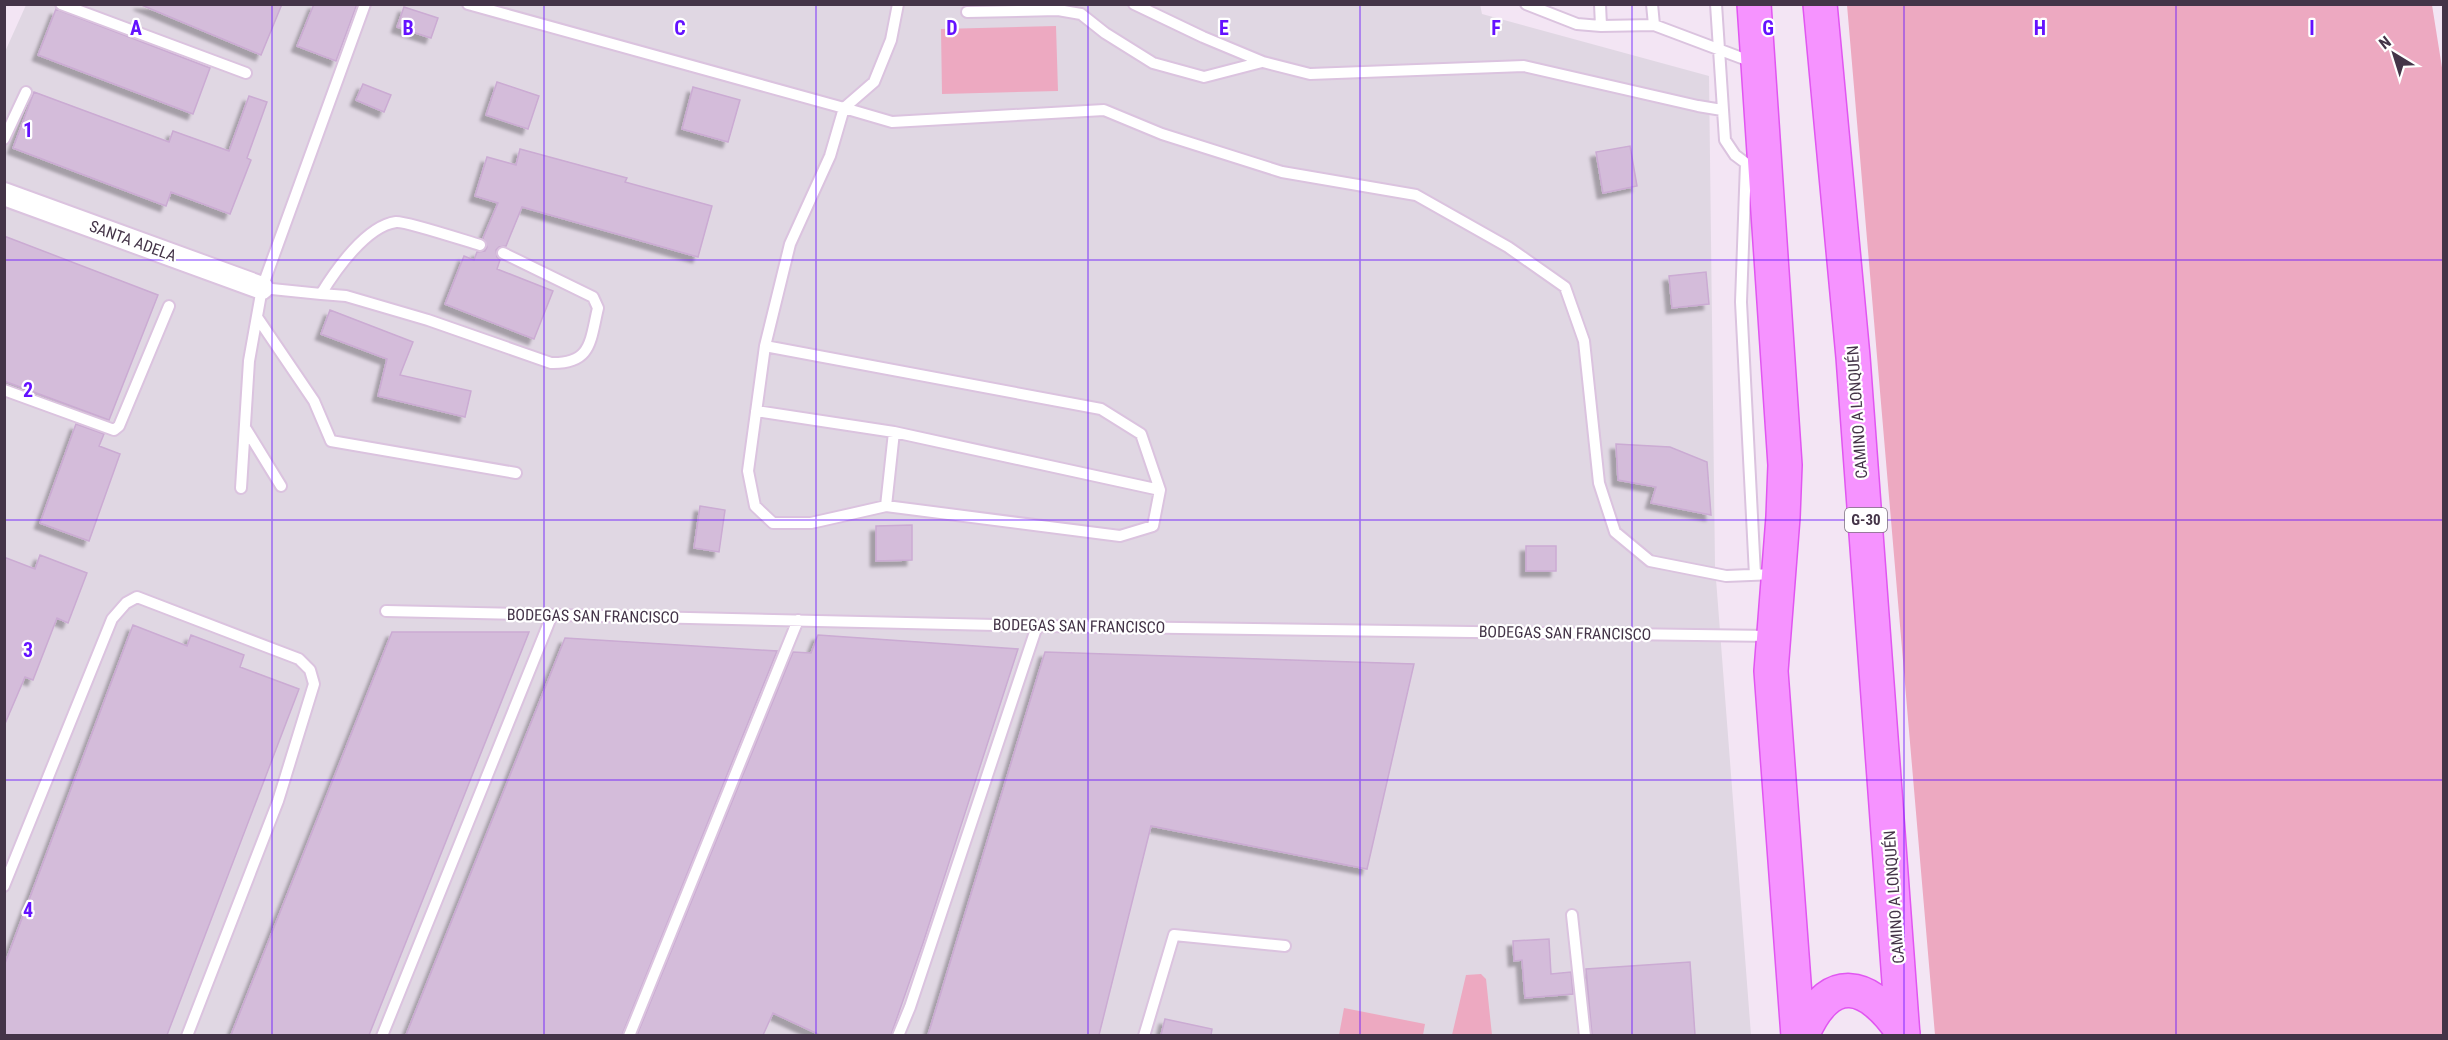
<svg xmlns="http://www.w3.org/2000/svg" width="2448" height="1040" viewBox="0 0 2448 1040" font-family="'Roboto Condensed',sans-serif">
  <defs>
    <filter id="shadow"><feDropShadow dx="-5.5" dy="5.5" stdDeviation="1.5" flood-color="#0004"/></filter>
  </defs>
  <rect width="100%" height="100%" fill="#f3e5f4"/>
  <path fill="#e0d7e3" d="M1480 4 1482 14 1709 76 1715 566 1751 1035 5 1036 4 54 26 5Z"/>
  <path fill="#eda9c1" d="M1847 5H2432L2444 80 2443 1035H1935Z
    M1056 26 1058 91 942 94 941 29Z
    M1481 974 1486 979 1492 1035H1452L1466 975Z
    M1344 1008 1425 1024 1423 1035H1339Z"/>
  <path fill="#d4bcda" stroke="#cbabd3" stroke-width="1.5" filter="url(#shadow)" d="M139 4H282L261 55Z
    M314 4H357L336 61 297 46Z
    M404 7 438 18 431 38 397 27Z
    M56 9 210 68 193 114 38 55Z
    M497 82 539 96 528 129 486 115Z
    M363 84 391 95 384 112 356 100Z
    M693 87 740 100 728 142 682 129Z
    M34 92 169 142 173 131 229 151 249 96 267 102 247 158 251 160 230 214 171 192 166 206 13 148Z
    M1630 146 1637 186 1603 193 1596 152Z
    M520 149 627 178 625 182 712 206 698 257 522 207 506 246 499 247 496 250 497 257 500 260 497 269 553 291 534 339 445 304 464 256 474 260 477 252 485 251 487 247 483 238 498 203 475 196 487 157 516 165Z
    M4 236 158 295 109 420 4 381Z
    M1706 272 1709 304 1672 308 1669 276Z
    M330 310 413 342 400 375 471 391 465 417 378 396 387 359 321 334Z
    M76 424 104 434 99 446 120 454 89 541 40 523Z
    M1616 444 1670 447 1707 462 1711 515 1651 503 1656 487 1618 480Z
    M700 506 725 510 719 552 694 548Z
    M912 525V560L876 561V526Z
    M1526 546H1556V571H1526Z
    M40 555 87 573 68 623 57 618 33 680 25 677 4 726V557L35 569Z
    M133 625 187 646 191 635 244 655 240 667 299 689 167 1035H4V966Z
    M392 632H529L369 1035H231Z
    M818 635 1018 649 923 943 891 1035H820L773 1013 763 1035H637L793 652 811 653Z
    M565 638 777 651 622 1035H406Z
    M1045 652 1414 664 1367 869 1151 826 1099 1035H928Z
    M1549 939 1551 974 1571 972 1573 994 1525 998 1522 960 1514 961 1513 941Z
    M1690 962 1695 1035H1592L1586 969Z
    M1165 1019 1212 1029 1211 1035H1161Z"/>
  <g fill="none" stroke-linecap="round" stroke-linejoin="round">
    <g stroke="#dbc3df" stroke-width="14">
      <path id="lane" d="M61 4 246 73
        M468 4 844 108 874 82 891 40 898 4
        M1134 4 1203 37 1263 62 1310 74 1524 66 1698 106 1722 110
        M1526 4 1577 24 1601 26 1654 25
        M1600 4 1601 26
        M1652 4 1654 25 1755 63
        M1716 4 1725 140 1735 155 1751 167
        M967 12 1058 10 1081 14 1105 33 1153 63 1204 77 1262 62
        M4 139 26 92
        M1746 163 1741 302 1755 575
        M480 245C466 241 406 221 396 222 366 226 335 271 321 294L346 296 428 320 551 363C592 364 590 341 598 308L593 297 503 253
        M262 288 321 294
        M257 317 314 401 331 441 516 473
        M765 346 1101 409 1141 434 1160 490 1153 526 1120 536 886 506 811 523H773L755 506 748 471 765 346 790 244 830 156 844 108 892 122 1104 110 1162 134 1282 172 1416 195 1508 247 1565 287 1584 341 1599 483 1615 532 1650 561 1726 576 1775 574
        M4 390 114 430 119 426 169 306
        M756 411 894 432 1160 490
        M246 429 281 486
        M241 488 249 361 262 288 365 4
        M886 506 894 432
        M386 611 1037 626 1772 636
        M4 886 112 619 126 603 137 597 299 659 310 670 314 684 278 801 187 1036
        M1572 915 1585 1036
        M382 1036 552 615
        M629 1036 798 620
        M898 1036 910 1007 1037 626
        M1144 1036 1174 935 1285 946"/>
    </g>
    <g stroke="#dbc3df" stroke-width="26">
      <path id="street" d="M4 194 262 288"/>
    </g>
    <g stroke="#e156f1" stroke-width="36">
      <path id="primary" d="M1754 4 1785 465 1783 517 1771 671 1798 1036
        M1820 4 1853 357 1903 1036
        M1802 1036C1829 971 1869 981 1903 1033"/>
    </g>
    <use href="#lane" stroke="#fff" stroke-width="10"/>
    <use href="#street" stroke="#fff" stroke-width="22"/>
    <use href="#primary" stroke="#f693ff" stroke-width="33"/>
  </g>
  <path fill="none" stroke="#6411ff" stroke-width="1.5" stroke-opacity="0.55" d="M272 4V1036M544 4V1036M816 4V1036M1088 4V1036M1360 4V1036M1632 4V1036M1904 4V1036M2176 4V1036M4 260H2444M4 520H2444M4 780H2444"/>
  <g text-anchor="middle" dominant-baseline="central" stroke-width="4.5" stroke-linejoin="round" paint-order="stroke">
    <rect fill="#fff" stroke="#7c717f" stroke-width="1.5" x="1845" y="508" width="42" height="24" rx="4.5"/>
    <g font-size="15" font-weight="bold" fill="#443448">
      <text x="1866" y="520">G-30</text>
    </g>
    <g font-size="16" fill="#443448" stroke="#fff">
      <text transform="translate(133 241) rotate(20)">SANTA ADELA</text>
      <text transform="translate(1857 412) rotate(-94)">CAMINO A LONQUÉN</text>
      <text transform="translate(593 616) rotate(1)">BODEGAS SAN FRANCISCO</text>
      <text transform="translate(1079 626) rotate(1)">BODEGAS SAN FRANCISCO</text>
      <text transform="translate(1565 633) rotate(1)">BODEGAS SAN FRANCISCO</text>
      <text transform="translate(1894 897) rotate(-94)">CAMINO A LONQUÉN</text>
    </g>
  </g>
  <g font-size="20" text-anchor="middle" font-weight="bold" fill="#6411ff" stroke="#fff" stroke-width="4.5" stroke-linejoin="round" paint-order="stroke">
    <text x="136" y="35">A</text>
    <text x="408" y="35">B</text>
    <text x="680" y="35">C</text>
    <text x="952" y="35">D</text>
    <text x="1224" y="35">E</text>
    <text x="1496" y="35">F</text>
    <text x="1768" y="35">G</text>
    <text x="2040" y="35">H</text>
    <text x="2312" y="35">I</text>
    <text x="28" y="137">1</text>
    <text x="28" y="397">2</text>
    <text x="28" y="657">3</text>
    <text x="28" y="917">4</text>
  </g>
  <rect width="2448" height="1040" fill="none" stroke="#443448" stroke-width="12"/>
  <g transform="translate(2394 54) rotate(322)" stroke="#ffffff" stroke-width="4.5" paint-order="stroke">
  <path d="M0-4.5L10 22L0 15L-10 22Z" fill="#443448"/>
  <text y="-9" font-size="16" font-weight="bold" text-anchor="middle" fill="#443448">N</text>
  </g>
</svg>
